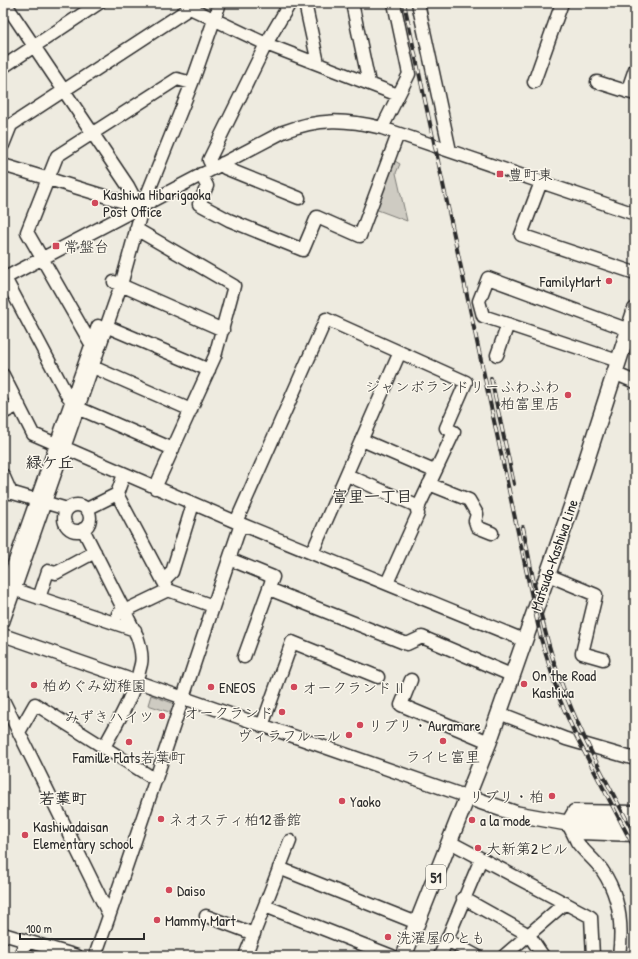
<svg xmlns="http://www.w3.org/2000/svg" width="638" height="959" viewBox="0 0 638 959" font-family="'Patrick Hand','Klee One',sans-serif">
  <rect width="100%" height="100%" fill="#eeebe0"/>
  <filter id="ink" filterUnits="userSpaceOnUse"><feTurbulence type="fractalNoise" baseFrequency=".025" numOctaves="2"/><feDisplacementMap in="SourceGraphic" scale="8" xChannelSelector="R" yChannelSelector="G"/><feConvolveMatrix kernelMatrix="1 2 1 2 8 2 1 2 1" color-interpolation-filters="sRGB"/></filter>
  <g filter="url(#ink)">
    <path fill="#cecbc2" stroke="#7c7b76" d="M395 161 400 164 396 173 407 221 375 209 391 163Z
      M151 695 175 704 172 713 148 705Z"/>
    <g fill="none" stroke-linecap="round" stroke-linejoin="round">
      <g stroke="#2b2b2b" stroke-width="15">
        <path id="minor" d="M5 3 128 186 137 203
          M186 3 190 8 266 44 398 95
          M305 3 318 63
          M352 3 369 83
          M418 3 450 151
          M3 67 99 3
          M534 82 562 3
          M597 82 635 94
          M627 92 635 69
          M382 128 409 74 394 3
          M3 145 11 125 190 8
          M223 163 225 168 299 198
          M3 165 124 202 134 210
          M213 168 209 160 266 44 290 3
          M201 174 207 186 199 204 229 220 303 250 317 217 360 236 398 134
          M541 182 521 235 635 273
          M136 229 234 286 215 356 155 488
          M5 278 67 395 78 408 173 449
          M3 279 283 132C319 118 345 119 382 128L635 214
          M114 282 223 330
          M106 326 209 370
          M94 349 27 232 57 156 177 79 192 83
          M497 355 508 324
          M618 361 483 316 479 301 488 278 629 330
          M86 364 191 410
          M614 373 635 382
          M3 375 33 434 236 522 524 640
          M3 413 19 405
          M362 440 434 471
          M124 474 117 494 168 590 213 606
          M3 475 11 493
          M347 475 419 507
          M429 484 469 500 477 514 475 521 477 527 492 533
          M3 490 67 509
          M64 518a13 13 0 1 1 26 0a13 13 0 1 1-26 0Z
          M87 509 117 494
          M236 522 326 319 466 382 446 428 454 432 417 510 418 514 387 583
          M83 529 137 636C140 645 143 655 141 664 135 692 118 722 104 747
          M312 553 400 352
          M229 559 273 577 244 657
          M548 575 596 595 582 653 603 659
          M163 581 172 572 193 504
          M7 587 135 630
          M269 589 407 644 422 637 511 675
          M3 595 98 326
          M39 598 48 571 56 573 95 552
          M118 614 168 590
          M3 622 121 285 143 205 192 83 220 3
          M3 635 468 797
          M411 680 401 705 489 742
          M3 700 109 915
          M499 713 566 739 635 759
          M262 726 292 642 378 677
          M19 732 35 704 156 780
          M574 836 580 833 635 835
          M450 842 591 917 593 956
          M279 868 417 923
          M463 898 529 935 543 956
          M265 906 392 956
          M206 916 254 934
          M3 934 77 956
          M447 940 477 956
          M21 956 25 941
          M95 956C146 813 192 668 241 524
          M245 956 290 841
          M440 956 481 859
          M504 956 565 903
          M619 956C623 926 620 896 602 870 595 860 584 852 577 842 574 836 571 829 567 823L574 811 635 812"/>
      </g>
      <g stroke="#2b2b2b" stroke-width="18">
        <path id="major" d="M468 797 517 814 567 823 635 824
          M404 956 489 742 572 505 635 310"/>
      </g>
      <use href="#minor" stroke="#fbf7ec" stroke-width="12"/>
      <use href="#major" stroke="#fbf7ec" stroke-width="15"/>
      <g stroke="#2b2b2b" stroke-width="4">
        <path id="rail" d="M404 3 541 639 560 700 575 734 635 849
          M491 378 514 484
          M523 527C532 574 542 629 558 674 578 731 607 783 635 835"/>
      </g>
      <use href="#rail" stroke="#fbf7ec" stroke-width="2.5" stroke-dasharray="8" stroke-linecap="butt"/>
    </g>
  </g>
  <g fill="#d1495b" stroke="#fbf7ec" stroke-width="1.5">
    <rect x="496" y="170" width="8" height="8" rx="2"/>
    <circle cx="95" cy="203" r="4"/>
    <rect x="52" y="242" width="8" height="8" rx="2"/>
    <circle cx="609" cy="281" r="4"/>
    <circle cx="568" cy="395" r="4"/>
    <circle cx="524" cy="684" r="4"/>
    <circle cx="34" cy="685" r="4"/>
    <circle cx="211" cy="687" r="4"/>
    <circle cx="294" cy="687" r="4"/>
    <circle cx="282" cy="712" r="4"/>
    <circle cx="162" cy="716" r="4"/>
    <circle cx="360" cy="725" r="4"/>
    <circle cx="349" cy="735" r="4"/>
    <circle cx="443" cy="741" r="4"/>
    <circle cx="129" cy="742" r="4"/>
    <circle cx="552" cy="796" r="4"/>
    <circle cx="342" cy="801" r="4"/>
    <circle cx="161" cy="819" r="4"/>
    <circle cx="472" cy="820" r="4"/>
    <circle cx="25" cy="835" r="4"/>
    <circle cx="478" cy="848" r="4"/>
    <circle cx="169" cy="890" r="4"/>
    <circle cx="157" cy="920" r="4"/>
    <circle cx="388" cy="937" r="4"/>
  </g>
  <g text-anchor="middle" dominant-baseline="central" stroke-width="3" stroke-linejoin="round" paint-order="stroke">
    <rect fill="#fbf7ec" stroke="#696865" stroke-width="1" x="426" y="865" width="20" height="24" rx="3"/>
    <g font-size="14" font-weight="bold" fill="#2b2b2b">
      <text x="436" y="877">51</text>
    </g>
    <g font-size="15" fill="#2b2b2b" stroke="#fbf7ec" text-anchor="start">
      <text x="508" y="174">豊町東</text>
      <text x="103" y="194">Kashiwa Hibarigaoka<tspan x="103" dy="17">Post Office</tspan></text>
      <text x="64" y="246">常盤台</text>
      <text x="601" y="281" text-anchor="end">FamilyMart</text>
      <text x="560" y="386" text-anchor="end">ジャンボランドリーふわふわ<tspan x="560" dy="17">柏富里店</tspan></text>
      <text x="532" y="675">On the Road<tspan x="532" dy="17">Kashiwa</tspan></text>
      <text x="42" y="685">柏めぐみ幼稚園</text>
      <text x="219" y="687">ENEOS</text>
      <text x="302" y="687">オークランドⅡ</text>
      <text x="274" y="712" text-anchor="end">オークランド</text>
      <text x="154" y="716" text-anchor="end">みずきハイツ</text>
      <text x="368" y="725">リブリ・Auramare</text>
      <text x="341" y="735" text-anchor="end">ヴィラフルール</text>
      <text x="443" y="756" text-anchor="middle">ライヒ富里</text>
      <text x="129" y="757" text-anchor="middle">Famille Flats若葉町</text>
      <text x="544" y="796" text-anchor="end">リブリ・柏</text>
      <text x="350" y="801">Yaoko</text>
      <text x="169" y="819">ネオスティ柏12番館</text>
      <text x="480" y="820">a la mode</text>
      <text x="33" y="826">Kashiwadaisan<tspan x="33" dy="17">Elementary school</tspan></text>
      <text x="486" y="848">大新第2ビル</text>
      <text x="177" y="890">Daiso</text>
      <text x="165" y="920">Mammy Mart</text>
      <text x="396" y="937">洗濯屋のとも</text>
    </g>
    <g font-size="15" fill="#2b2b2b" stroke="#fbf7ec">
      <text transform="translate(554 555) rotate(-71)">Matsudo-Kashiwa Line</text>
    </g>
    <g font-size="16" font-weight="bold" fill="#2b2b2b" stroke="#fbf7ec">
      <text x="50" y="462">緑ケ丘</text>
      <text x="372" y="496">富里一丁目</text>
      <text x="63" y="798">若葉町</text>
    </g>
  </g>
  <rect width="638" height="959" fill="none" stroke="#fbf7ec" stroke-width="16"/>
  <rect x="8" y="8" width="622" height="943" fill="none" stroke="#2b2b2b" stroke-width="1.5" filter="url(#ink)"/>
  <path d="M20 933v6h124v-6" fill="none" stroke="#2b2b2b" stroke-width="2"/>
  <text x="26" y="933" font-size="12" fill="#2b2b2b" stroke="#fbf7ec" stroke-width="3" paint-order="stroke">100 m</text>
</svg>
